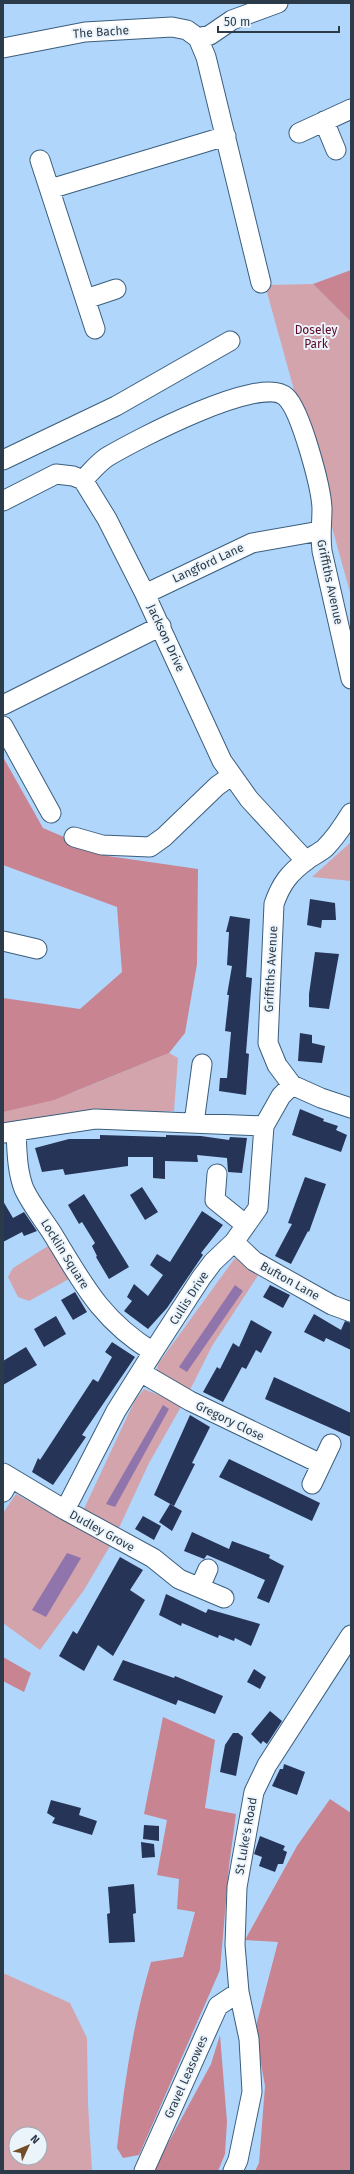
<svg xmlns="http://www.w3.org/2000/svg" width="354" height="2174" viewBox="0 0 354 2174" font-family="'Fira Sans',sans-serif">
  <rect width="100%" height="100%" fill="#b0d6fb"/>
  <path fill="#d3a4ac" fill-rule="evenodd" d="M313 284 351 322V596L265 285Z
    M351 842V881L312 877Z
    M169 1053 178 1058 174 1111 64 1117 3 1128V1109L74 1092Z
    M48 1246 69 1279 29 1301 18 1297 8 1277 13 1268Z
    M235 1258 259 1274 212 1346 189 1392 156 1376 158 1364Z
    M144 1389 182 1405 149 1463 118 1530 83 1511 135 1400Z
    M16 1494 110 1546 84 1590 40 1650 3 1623V1513Z
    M3 1973 70 2003 87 2038 88 2104 92 2171H3ZM16 2134H40V2158H16Z"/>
  <path fill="#c98491" d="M351 270V322L313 284Z
    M3 757 43 828 108 856 198 869 197 964 185 1033 169 1053 54 1100 3 1112V998L80 1009 122 972 117 907 3 865Z
    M3 1657 31 1673 24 1692 3 1681Z
    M163 1717 215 1740 205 1808 236 1814 229 1866 220 1970 139 2155 123 2158 117 2148C124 2085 133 2023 151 1962L183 1957 195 1912 177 1909 179 1879 157 1875 167 1820 144 1814Z
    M330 1799 351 1813V2171H255L259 2163 265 2086 255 2030 278 1942 245 1940 297 1846Z
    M220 2035 227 2122 225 2154 218 2171H153L211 2064Z"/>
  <path fill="#9074ac" d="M235 1285 243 1291 187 1372 179 1367Z
    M163 1405 169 1409 115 1507 106 1504Z
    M67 1553 81 1558 46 1617 32 1610Z"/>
  <path fill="#263457" d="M310 899 335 903 336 920H322L321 928 307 925Z
    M230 916 250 919 246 977 252 978 246 1053 249 1054 246 1095 219 1091 220 1078H227L231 1032 225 1031 229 995H227L232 966 227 965 229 932H226Z
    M315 952 339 954 329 1009 309 1007V994Z
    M300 1033 312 1035V1043L325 1046 322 1063 298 1061Z
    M300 1109 324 1119 323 1121 338 1126 336 1130 347 1135 341 1152 292 1135Z
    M100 1135 166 1137V1135L201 1136 229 1140 230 1137 247 1138 242 1173 228 1172 227 1158 197 1155 198 1162 165 1161V1179L153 1178V1157H128V1166L65 1175 63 1169 42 1172 35 1148 69 1139H100Z
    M305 1177 326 1184 309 1232 308 1231 291 1264 275 1256 292 1224 288 1223Z
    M142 1187 158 1212 145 1220 130 1195Z
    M84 1194 129 1267 109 1279 96 1257 97 1256 92 1246 95 1243 82 1222 79 1224 68 1205Z
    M3 1201 13 1218 24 1212 37 1231 24 1236 22 1232 3 1242Z
    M202 1211 223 1225 201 1253 203 1255 167 1308 148 1329 124 1311 132 1301 127 1297 134 1284 148 1296 163 1275 150 1265 157 1254 170 1262Z
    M270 1285 290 1295 283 1308 263 1297Z
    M75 1292 87 1312 73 1320 61 1300Z
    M314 1314 341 1330 345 1321 351 1323V1350L326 1338 324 1342 304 1332Z
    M56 1316 66 1334 44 1347 34 1329Z
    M251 1320 272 1332 261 1353 256 1350 246 1369 242 1367 223 1402 203 1392 217 1367 220 1369 233 1343 239 1347Z
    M112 1342 135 1357 82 1435 86 1437 53 1485 32 1472 38 1458 40 1460 93 1379 98 1382 112 1357 105 1352Z
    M26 1347 37 1365 3 1385V1361Z
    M274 1377 351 1413V1437L265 1399Z
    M190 1415 210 1427 192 1463 195 1464 174 1506 154 1495Z
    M229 1459 320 1503 312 1521 219 1477Z
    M170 1504 182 1511 172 1531 159 1522Z
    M143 1516 161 1526 154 1540 135 1529Z
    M192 1532 229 1549 232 1541 270 1555 269 1558 284 1566 269 1603 257 1598 265 1580 207 1555 204 1559 184 1551Z
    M120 1557 143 1570 130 1590 145 1600 113 1656 98 1645 84 1671 59 1656 73 1631 77 1634Z
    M166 1594 206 1613 208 1609 260 1624 251 1646 235 1638 234 1641 219 1635 218 1638 182 1623 181 1626 159 1615Z
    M123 1660 174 1678 175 1676 223 1696 215 1714 178 1700 176 1705 113 1680Z
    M254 1669 266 1677 260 1689 247 1682Z
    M270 1711 282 1721 267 1744 263 1741 261 1744 251 1734Z
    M233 1733H238L243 1737 236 1776 220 1772 225 1745Z
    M284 1764 305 1772 297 1795 272 1786 280 1769H283Z
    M51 1800 81 1808 79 1815 97 1821 92 1835 52 1823 55 1818 47 1813Z
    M144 1825 159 1826V1841L143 1839Z
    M260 1836 285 1846 283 1850 287 1852 283 1864H278L275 1872 259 1866 262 1857 254 1854Z
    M141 1842 154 1844 155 1857 142 1858Z
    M134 1884 136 1913 133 1914 135 1942 109 1943 107 1914 110 1913 108 1887Z"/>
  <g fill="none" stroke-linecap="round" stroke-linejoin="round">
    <g stroke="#3b5e7d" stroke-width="21">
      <path id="minor" d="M198 38 206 57 261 283
        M198 38 210 35 232 20 278 3
        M3 48 85 32 172 27 187 30 198 38
        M324 121 336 150
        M299 133 351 109
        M40 160 95 329
        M50 189 226 136
        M86 299 116 289
        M3 460 116 406 230 341
        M83 480C91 472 98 463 107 457 134 441 262 373 286 397 301 411 321 487 322 508 322 524 320 534 322 551L351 679
        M3 501 56 474 73 476 83 480 107 519 145 594 222 761 249 799 306 861
        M145 594 252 543 320 531
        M3 705 161 626
        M3 726 51 813
        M351 813C343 826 336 837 325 848 319 853 312 856 307 860 289 873 281 884 274 904L268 1043 277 1065 292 1085 321 1098 351 1108
        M74 837 102 845 150 847 164 837 217 786 231 776
        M3 941 37 949
        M194 1123 202 1064
        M16 1132C17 1151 17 1171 24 1189 31 1204 43 1219 52 1233 83 1284 101 1320 153 1352
        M3 1133 95 1119 264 1126
        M217 1174 215 1200 246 1225
        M234 1242 254 1261 332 1305 351 1312
        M142 1373 190 1401 321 1464
        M3 1473 65 1510 153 1558 179 1579 224 1598
        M312 1484 331 1444
        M3 1492 11 1478
        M65 1510 116 1411 153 1352 201 1278 213 1262 234 1242 258 1208 264 1126 281 1096 292 1085
        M200 1587 208 1569
        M144 2171 218 2006 239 1992
        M233 2171 238 2160 252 2092 249 2039 239 1992 235 1945 237 1887 254 1792 267 1765 351 1635"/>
    </g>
    <use href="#minor" stroke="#fff" stroke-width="19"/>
  </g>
  <g text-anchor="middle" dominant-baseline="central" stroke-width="4" stroke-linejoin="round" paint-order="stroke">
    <g font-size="12" fill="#2c3b4a" stroke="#ecf4fb">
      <text transform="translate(101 32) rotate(-4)">The Bache</text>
      <text transform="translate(208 563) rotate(-25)">Langford Lane</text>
      <text transform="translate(330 582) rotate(78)">Griffiths Avenue</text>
      <text transform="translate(166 638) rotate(65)">Jackson Drive</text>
      <text transform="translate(271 969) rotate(-87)">Griffiths Avenue</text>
      <text transform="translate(65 1254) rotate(58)">Locklin Square</text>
      <text transform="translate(290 1281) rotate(29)">Bufton Lane</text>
      <text transform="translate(189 1298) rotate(-57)">Cullis Drive</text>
      <text transform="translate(230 1421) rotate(26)">Gregory Close</text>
      <text transform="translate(102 1531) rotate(29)">Dudley Grove</text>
      <text transform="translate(246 1836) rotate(-80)">St Luke's Road</text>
      <text transform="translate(186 2077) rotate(-66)">Gravel Leasowes</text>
    </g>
    <g font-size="12" fill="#5f0928" stroke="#ecf4fb">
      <text x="316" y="330">Doseley<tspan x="316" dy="14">Park</tspan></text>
    </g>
  </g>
  <rect width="354" height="2174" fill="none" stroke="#2c3b4a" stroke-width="8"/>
  <g transform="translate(28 2146) rotate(46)"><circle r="19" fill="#ecf4fb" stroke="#9faab4"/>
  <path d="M0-3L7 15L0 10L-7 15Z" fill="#714e27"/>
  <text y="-6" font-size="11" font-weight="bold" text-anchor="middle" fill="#2c3b4a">N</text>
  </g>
  <path d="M218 26v6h121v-6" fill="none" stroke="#2c3b4a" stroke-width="2"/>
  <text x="224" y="26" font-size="12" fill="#2c3b4a" stroke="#ecf4fb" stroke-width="3" paint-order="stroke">50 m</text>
</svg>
